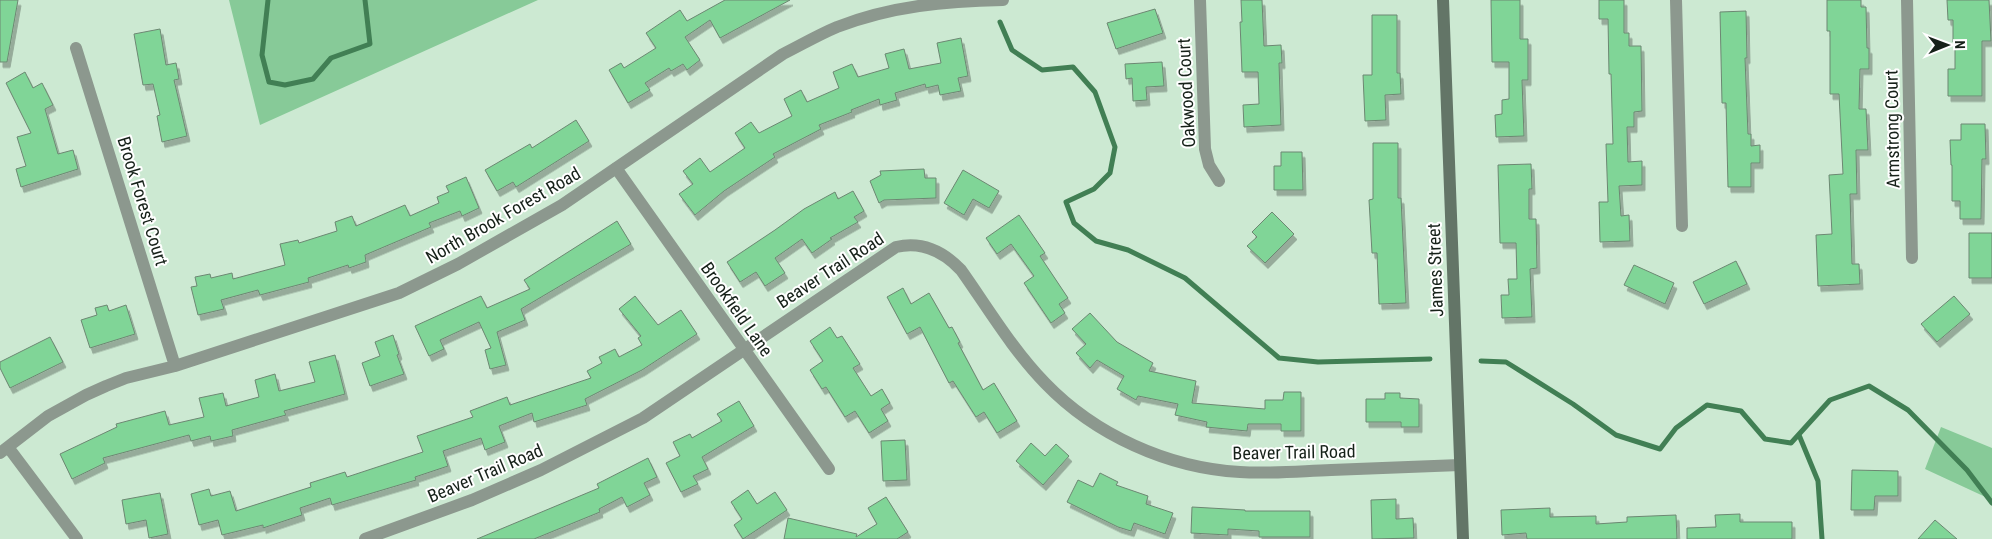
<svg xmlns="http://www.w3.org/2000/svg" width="1992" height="539" viewBox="0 0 1992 539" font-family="'Roboto Condensed',sans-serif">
  <defs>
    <filter id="shadow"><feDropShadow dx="3" dy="5.5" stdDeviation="0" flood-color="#0004"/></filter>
  </defs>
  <rect width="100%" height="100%" fill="#cce9d2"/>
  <path fill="#87ca98" d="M229 0H538L260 125Z
    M1941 427 1992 448V500L1925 469Z"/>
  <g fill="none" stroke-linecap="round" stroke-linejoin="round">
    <path stroke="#417f54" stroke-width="5" d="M268 0 262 55 269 82 285 85 313 79 331 58 370 44 365 0
      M1000 22 1012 50 1042 70 1073 67 1095 92 1115 147 1110 173 1094 189 1066 202 1074 223 1096 241 1128 250 1185 278 1279 358 1318 362 1430 359
      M1481 361 1506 362 1573 404 1616 435 1660 449 1676 428 1707 405 1741 411 1765 439 1791 443 1830 400 1869 386 1908 410 1967 470 1992 503
      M1799 435 1818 481 1822 539"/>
  </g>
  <path fill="#80d597" stroke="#6c8772" filter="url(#shadow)" d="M0 0H18L7 62H0Z
    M725 0H790L720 38 710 20 685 37 700 60 687 70 683 64 671 71 669 68 645 83 650 90 628 103 609 70 621 63 624 68 656 48 646 33 680 10 687 21Z
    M1241 0H1262L1264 46 1281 45 1282 63H1279L1281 125 1244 127 1243 105 1259 104 1258 72H1242L1240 22H1242Z
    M1491 0H1520V39H1528V80H1522L1524 136 1496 137 1495 115 1502 114V100L1509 99V62H1492Z
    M1599 0H1624V33H1629V46H1641L1642 111 1634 112V127H1627L1628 162 1642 161V185L1619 186 1621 216 1629 215 1630 241 1600 242 1599 202H1608L1606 144H1613L1611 74H1609L1608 19H1599Z
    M1827 0H1861V7H1866L1867 48H1869V69H1860L1859 109H1866L1868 150H1856L1857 194H1850L1852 264H1859L1860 284 1818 286 1816 235 1832 234 1829 175 1843 174 1839 94H1830V31H1827Z
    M1947 0H1989L1991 41H1982V96H1948V69H1955V42H1953V20H1948Z
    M1155 9 1163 33 1116 49 1107 23Z
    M1746 11 1747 58H1745L1748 134H1751V146L1760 145V163H1751V187H1728L1726 103H1722L1720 12Z
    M1372 15H1397V73H1400L1401 94 1385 95 1386 120 1365 121 1363 75H1372Z
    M160 29 166 65 176 63 179 79 174 80 187 136 162 142 157 116 160 115 153 84 143 85 134 34Z
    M961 38 968 76 958 78 961 91 940 95 938 85 926 88 925 84 895 93 897 100 880 105 879 99 851 110 852 112 819 125 821 129 773 154 775 157 724 191 695 215 679 194 693 184 683 171 700 158 710 172 745 148 735 133 751 122 759 133 792 116 784 99 801 90 807 102 839 88 833 72 852 64 858 77 889 68 885 54 904 49 909 69 941 63 937 43Z
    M1162 62 1164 86 1146 87 1147 100 1133 101 1132 78 1126 79 1125 64Z
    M25 72 33 88 42 83 53 105 45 109 58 154 73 150 78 169 21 187 16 169 26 166 17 137 31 133 6 83Z
    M576 120 589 141 516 187 513 182 497 191 485 170 530 144 532 148Z
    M1961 124H1985L1986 159H1982L1981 219H1960V201H1952V165H1951L1950 140H1961Z
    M1373 143H1398V198H1401L1406 303 1379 304 1377 253H1372L1369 200 1373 199Z
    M1281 152H1302L1303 190H1274V166H1281Z
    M1531 164 1532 189H1529V219H1536L1537 268 1530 269 1532 317 1502 318 1501 295H1509L1508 279H1517L1516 243H1500L1498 165Z
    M924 169 925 178H936V198L884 200 879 203 870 181 881 175 880 171Z
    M963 170 999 191 989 208 973 199 964 215 944 203Z
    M466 177 479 208 462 216 460 211 429 223 431 227 365 255 366 262 349 268 348 265 308 278 309 282 260 295 258 290 221 300 224 309 198 315 191 287 197 286 195 277 210 274 211 278 232 273 233 279 285 265 280 244 298 240 299 243 337 231 335 222 352 216 356 226 405 205 410 216 439 203 437 197 449 192 446 186Z
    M853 191 864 211 854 217 858 222 830 238 832 239 812 253 802 239 775 258 785 273 765 286 756 272 740 282 727 262 775 230 804 209 835 192 838 199Z
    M1272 212 1294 234 1265 263 1247 246 1257 237 1252 232Z
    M1019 215 1045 253 1040 256 1068 298 1059 304 1065 313 1051 323 1024 283 1034 276 1011 244 997 254 986 238Z
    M617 221 631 244 521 309 525 320 497 332 506 365 490 369 485 350 491 348 479 322 440 340 444 349 429 356 415 326 481 296 487 308 530 289 524 280Z
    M1969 233H1992V278H1969Z
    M1736 261 1747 284 1704 304 1693 282Z
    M1634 265 1674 283 1665 304 1624 285Z
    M903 288 911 304 929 293 949 328 952 327 960 342 958 343 983 390 994 383 1017 421 997 433 984 412 976 417 953 381 949 383 920 327 907 334 887 297Z
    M635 296 658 325 681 310 697 334 642 370 585 399 587 405 534 422 532 413 499 426 505 442 485 450 481 438 443 451 448 466 415 477 416 480 332 505 330 498 300 508 302 515 263 528V525L222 535 218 520 199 525 191 494 209 489 211 496 230 491 236 511 311 487 310 483 345 472 347 477 423 452 417 436 473 417 470 411 507 397 510 405 591 378 587 371 602 363 599 357 615 349 619 357 642 345 638 338 641 336 619 309Z
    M1954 296 1970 314 1937 342 1921 324Z
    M107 305 109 311 126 305 135 334 90 348 81 320 97 315 95 308Z
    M1090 313 1117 342 1153 363 1149 371 1196 381 1192 403 1265 409V400H1283L1284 392H1301V431H1281V424H1248L1247 431 1206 427 1207 422 1175 415 1178 404 1138 396 1136 400 1117 389 1124 376 1097 360 1090 368 1076 353 1086 344 1072 329Z
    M830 327 837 338 842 336 860 364 853 368 871 396 882 389 890 403 881 409 888 421 869 433 855 411 845 417 826 387 822 389 810 370 823 361 810 341Z
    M393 335 399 354 397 355 404 374 370 386 362 363 380 356 375 342Z
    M50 337 63 362 10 388 0 368V362Z
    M335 355 345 394 284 411 286 415 232 430 233 436 211 441 210 436 191 441 189 435 103 458 105 463 72 479 60 454 117 427 116 424 165 411 169 425 204 417 199 398 223 393 226 406 259 397 255 380 275 374 279 391 315 382 309 362Z
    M1385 393H1400V398L1419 399V427H1401V422H1366V399H1385Z
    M739 401 754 426 702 457 708 469 693 476 698 484 681 492 666 463 680 456 673 442 690 434 692 438 722 421 717 414Z
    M905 440 907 480 883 481 881 441Z
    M1031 443 1045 456 1056 444 1069 456 1043 485 1016 461Z
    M648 458 657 477 644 483 650 495 627 507 622 497 599 509 600 512 534 539H477L599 488 597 484Z
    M1852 470 1898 471V496H1875L1874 510H1851Z
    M1100 473 1118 482 1116 485 1148 496 1146 504 1173 513 1165 534 1134 523 1131 531 1118 527 1067 502 1078 480 1093 487Z
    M748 490 757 504 775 492 787 510 743 539 734 525 742 519 731 502Z
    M160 493 168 534 149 538 146 520 126 524 122 500Z
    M886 497 908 532 897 539H784L788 518 857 534 856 537 877 524 868 508Z
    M1396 499V519L1413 518 1414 538 1372 539 1371 500Z
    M1192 507 1245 510V511H1310V537H1259V531L1228 529V535L1191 533Z
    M1550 508V517L1596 516V524L1627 522V517L1676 515 1677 539H1527L1526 533 1502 535 1501 510Z
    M1740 514V522H1792V539H1687V528L1716 527 1715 515Z
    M1935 520 1957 539H1918Z"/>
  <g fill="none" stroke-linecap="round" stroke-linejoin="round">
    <path stroke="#8c988e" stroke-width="12" d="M1200 0 1205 149 1209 165 1219 181
      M1676 0 1682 226
      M1907 0 1912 258
      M76 48 175 366
      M616 168 829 469
      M8 447 77 539
      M0 453 48 416 86 395 106 386 126 378 175 366 399 293 458 264 562 205 783 54C801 45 818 35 837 27 891 6 946 1 1003 0
      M365 539 472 500 541 470 643 418 896 247C922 241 943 251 961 270 988 308 1012 349 1045 383 1095 435 1168 468 1240 472 1271 474 1301 471 1331 470 1374 468 1417 467 1460 465"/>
    <path stroke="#637567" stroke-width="12" d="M1443 0 1463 539"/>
  </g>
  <g text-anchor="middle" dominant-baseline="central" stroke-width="4" stroke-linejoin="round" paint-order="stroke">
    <g font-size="18" fill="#162119" stroke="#fff">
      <text transform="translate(1186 93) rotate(-93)">Oakwood Court</text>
      <text transform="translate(1892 129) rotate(-91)">Armstrong Court</text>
      <text transform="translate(143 201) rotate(73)">Brook Forest Court</text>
      <text transform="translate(503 215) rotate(-30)">North Brook Forest Road</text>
      <text transform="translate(830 270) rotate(-33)">Beaver Trail Road</text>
      <text transform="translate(1435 270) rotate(-92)">James Street</text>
      <text transform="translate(737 309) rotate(55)">Brookfield Lane</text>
      <text transform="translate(1294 452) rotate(-1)">Beaver Trail Road</text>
      <text transform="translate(485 473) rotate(-23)">Beaver Trail Road</text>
    </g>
  </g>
  <g transform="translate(1947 45) rotate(89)" stroke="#ffffff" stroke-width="4" paint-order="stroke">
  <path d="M0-4L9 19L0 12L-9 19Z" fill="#162119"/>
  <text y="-8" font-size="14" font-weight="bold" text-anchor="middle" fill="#162119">N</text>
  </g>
</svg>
